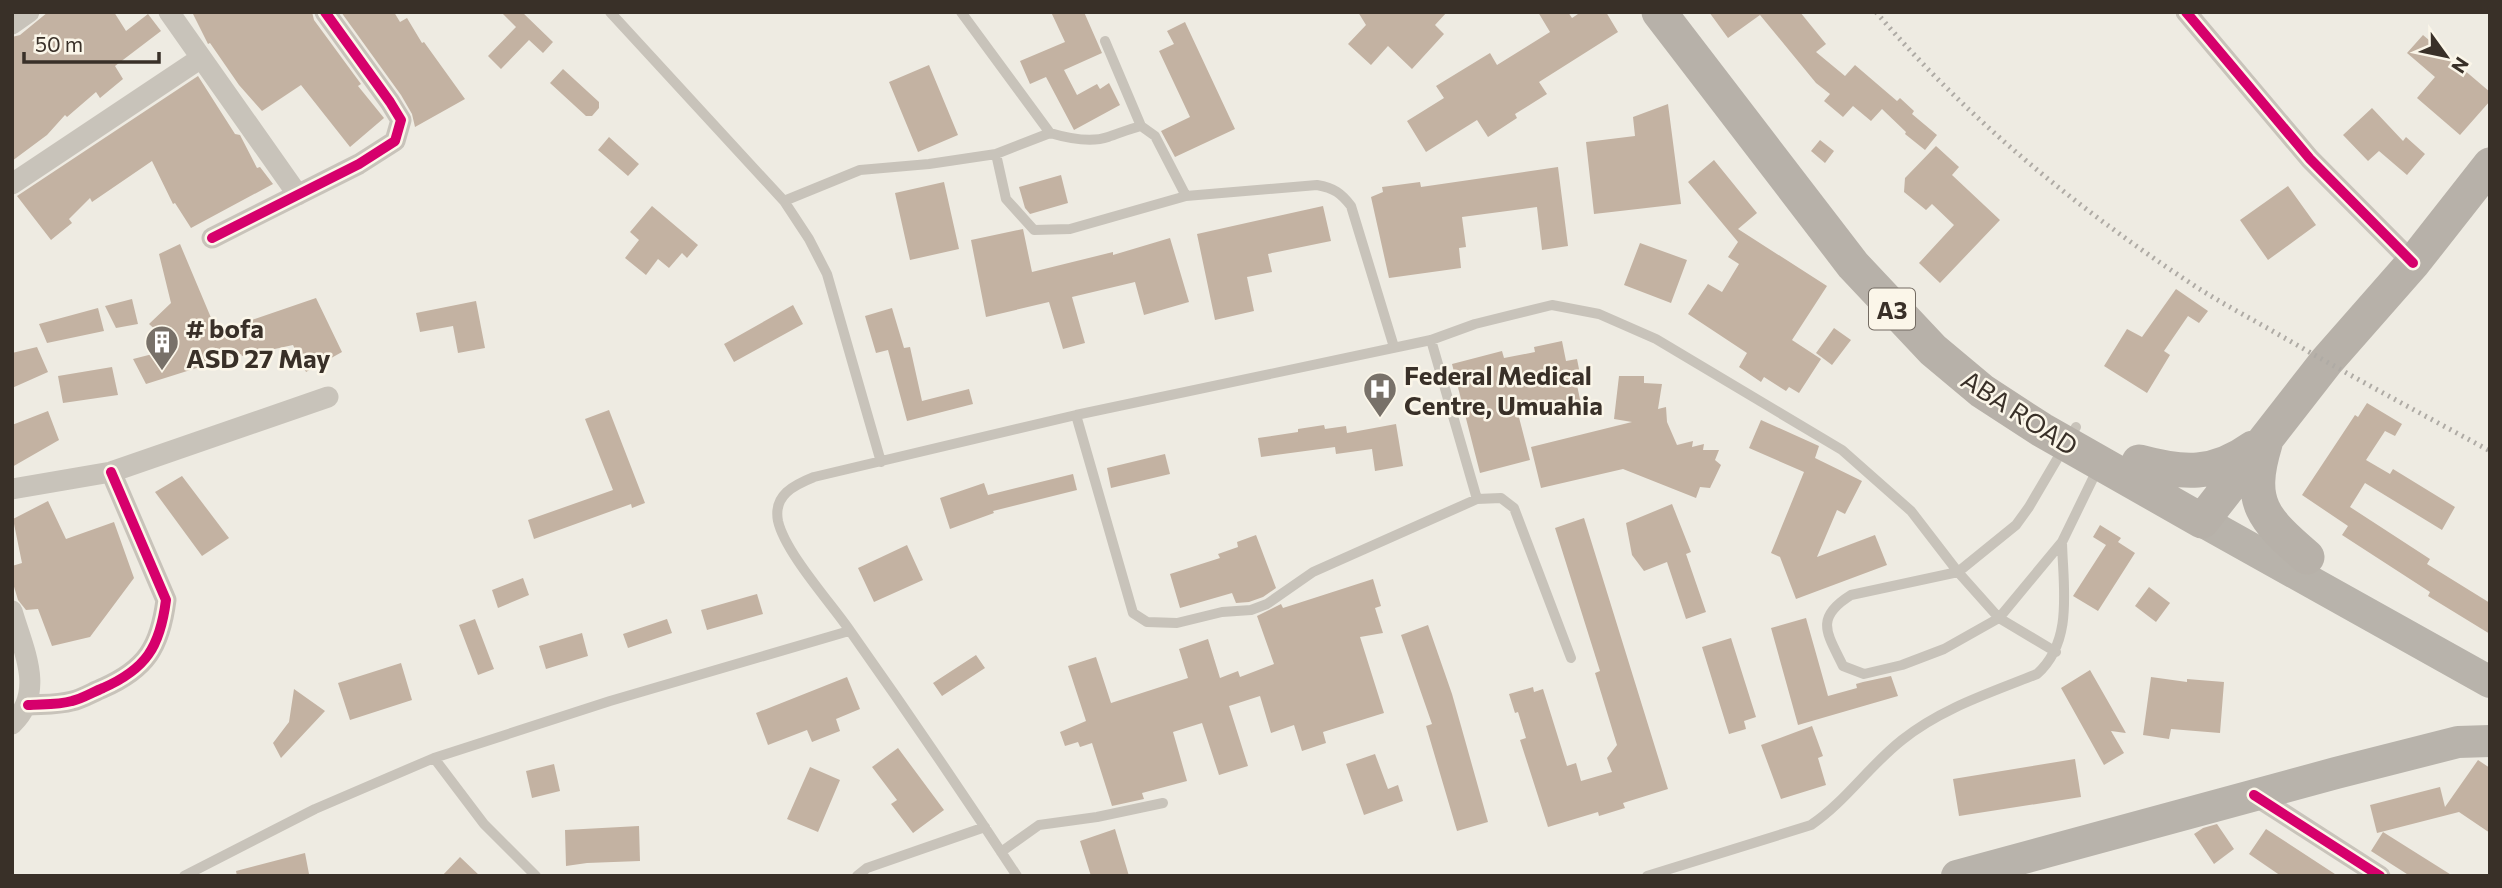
<svg xmlns="http://www.w3.org/2000/svg" width="2502" height="888" viewBox="0 0 2502 888" font-family="Commissioner,sans-serif">
  <rect width="100%" height="100%" fill="#eeebe2"/>
  <path fill="#c3b2a2" d="M48 12H114L126 31 148 14 161 31 115 66 123 79 100 98 96 92 67 117 65 115 47 135 12 161V37L20 35Z
    M192 12H312L314 20 361 84 358 86 384 118 350 147 301 85 262 111 239 85 210 43 208 44Z
    M341 12H394L400 22 407 18 422 43 424 42 465 99 415 127 412 114 401 95Z
    M501 12H522L553 42 543 53 529 40 501 69 488 56 516 27Z
    M1051 12H1084L1102 53 1064 70 1077 95 1097 84 1100 89 1109 83 1120 105 1074 130 1046 77 1030 84 1020 61 1065 42Z
    M1358 12H1447L1435 25 1444 34 1412 69 1388 46 1371 65 1348 44 1366 25Z
    M1538 12H1568L1572 18 1581 12H1606L1618 32 1539 82 1547 94 1515 114 1517 118 1488 137 1477 120 1426 152 1407 121 1444 98 1436 86 1490 53 1497 65 1550 32Z
    M1709 12H1800L1826 44 1816 52 1845 76 1855 65 1897 101 1900 98 1914 111 1912 114 1937 135 1925 150 1905 134 1906 132 1882 109 1871 121 1853 106 1843 117 1824 101 1830 94 1816 83 1760 15 1728 38Z
    M1185 22 1235 129 1175 157 1161 131 1190 117 1159 51 1174 44 1167 31Z
    M2423 35 2490 92V101L2460 135 2417 98 2435 77 2407 53Z
    M929 65 958 135 918 152 889 82Z
    M563 69 599 102V108L592 116H586L550 83Z
    M198 76 235 134 240 135 257 168 260 167 273 184 191 228 175 203 173 204 152 161 92 202 90 198 69 219 72 223 51 240 17 196Z
    M1668 104 1681 204 1594 214 1586 142 1635 136 1633 117Z
    M2372 108 2403 141 2406 137 2425 154 2407 175 2379 151 2368 161 2343 135Z
    M609 137 639 164 628 176 598 150Z
    M1820 140 1834 151 1825 163 1811 151Z
    M1936 146 1959 167 1952 175 2000 220 1940 283 1919 263 1954 225 1932 204 1926 210 1904 192 1905 178Z
    M1714 160 1757 213 1738 229 1827 286 1792 340 1821 359 1799 393 1789 387 1786 391 1764 377 1761 382 1739 367 1747 353 1688 314 1708 284 1722 292 1739 264 1728 257 1738 242 1688 182Z
    M1558 167 1568 246 1542 250 1537 207 1462 217 1466 247 1459 248 1461 268 1389 278 1371 197 1383 192 1382 187 1420 182 1421 187Z
    M1061 175 1068 203 1030 214 1025 208 1019 187Z
    M944 182 959 249 910 260 895 193Z
    M2288 186 2316 225 2268 260 2240 220Z
    M652 206 698 245 687 258 682 253 669 268 658 259 646 275 625 258 639 240 630 232Z
    M1323 206 1331 241 1268 254 1272 272 1247 277 1254 311 1215 320 1197 234Z
    M1023 229 1032 272 1113 252V255L1170 238 1189 302 1144 315 1135 282 1072 297 1085 343 1063 349 1049 302 986 317 971 240Z
    M1640 243 1687 260 1671 303 1624 285Z
    M180 244 217 332 316 298 342 352 306 372 293 345 242 356 241 354 146 384 133 359 176 348 149 324 171 303 159 254Z
    M2176 289 2208 311 2199 323 2188 316 2164 351 2170 355 2147 393 2104 366 2127 329 2142 337Z
    M132 299 138 324 116 328 105 306Z
    M476 301 485 348 458 353 453 326 420 332 416 313Z
    M793 305 803 324 734 362 724 344Z
    M98 308 104 331 47 343 39 324Z
    M892 308 904 348 910 347 922 401 969 389 973 404 907 421 888 350 876 353 865 316Z
    M1834 328 1851 340 1832 365 1816 353Z
    M1562 341 1566 361 1577 359 1582 384 1577 385 1583 414 1515 402 1530 460 1480 473 1452 364 1502 351 1504 358 1535 352 1534 347Z
    M37 347 48 372 12 388V353Z
    M112 367 118 395 63 403 58 376Z
    M1619 376H1644V383L1662 384 1658 409 1666 407 1667 422 1677 445 1693 441 1692 447 1704 444 1703 450H1719L1715 460 1721 465 1710 488 1700 487 1696 498 1623 469 1541 488 1531 447 1632 422 1614 419Z
    M2367 403 2402 424 2395 436 2385 431 2366 460 2390 474 2393 469 2455 507 2442 530 2365 483 2350 507 2430 559 2427 564 2490 603V634L2428 596 2430 592 2342 535 2348 526 2302 495 2355 415 2358 417Z
    M609 410 645 503 632 508 631 504 534 539 528 520 613 490 585 419Z
    M48 411 59 440 12 467V425Z
    M1761 420 1819 446 1815 458 1862 481 1845 514 1837 510 1817 557 1875 535 1887 565 1796 599 1780 557 1771 553 1804 472 1749 448Z
    M1396 424 1403 466 1375 471 1372 449 1336 454 1335 447 1261 457 1258 438 1298 432V429L1324 425 1325 429 1346 426 1347 433Z
    M1165 454 1170 474 1111 488 1107 468Z
    M1073 474 1077 490 993 511 994 513 950 529 940 498 984 483 988 495Z
    M182 476 229 538 202 556 155 492Z
    M48 501 66 539 114 522 134 578 90 637 52 646 38 609 26 610 18 600 12 580V566L22 563 13 519Z
    M1672 504 1691 552 1686 554 1706 612 1686 619 1667 562 1644 571 1632 555 1626 523Z
    M1584 518 1668 789 1623 803 1625 808 1599 816 1598 812 1548 827 1520 740 1526 738 1518 712 1515 713 1509 694 1533 687 1534 692 1543 689 1567 766 1576 763 1581 781 1612 772 1607 758 1617 745 1595 673 1600 671 1555 528Z
    M2100 525 2121 538 2118 542 2135 553 2098 611 2073 596 2106 545 2093 537Z
    M1256 535 1276 588 1263 597 1249 602 1236 603 1232 593 1180 608 1170 574 1220 558 1218 554 1238 547 1237 542Z
    M907 545 923 580 874 602 858 568Z
    M523 578 529 595 498 608 492 590Z
    M1373 579 1381 606 1375 608 1383 633 1360 637 1384 713 1323 732 1326 743 1302 751 1294 725 1271 733 1260 696 1229 706 1248 766 1219 775 1202 723 1173 732 1187 781 1142 793 1144 799 1112 806 1092 743 1080 747 1078 742 1065 746 1060 732 1086 721 1068 666 1096 657 1111 703 1188 678 1179 649 1208 639 1220 678 1238 671 1240 677 1274 664 1257 616 1281 604 1283 608Z
    M2149 587 2170 603 2156 622 2135 606Z
    M757 594 763 614 707 630 701 610Z
    M1806 618 1828 696 1857 688 1856 684 1863 682 1891 676 1898 696 1798 725 1771 628Z
    M475 619 494 669 478 675 459 625Z
    M667 619 672 633 628 648 623 634Z
    M1428 625 1452 694 1488 822 1457 831 1426 726 1432 724 1401 635Z
    M582 633 588 656 546 669 539 646Z
    M1731 638 1756 717 1744 721 1746 729 1729 734 1702 647Z
    M976 655 985 668 942 696 933 683Z
    M401 663 412 700 350 720 338 683Z
    M2090 670 2126 733 2111 731 2124 753 2104 765 2061 688Z
    M847 677 860 709 836 719 840 731 812 742 807 730 768 745 756 713Z
    M2151 677 2187 682V679L2224 682 2220 733 2171 729 2169 739 2143 735Z
    M294 689 325 711 281 758 273 743 289 722Z
    M1812 726 1823 756 1818 758 1826 785 1781 799 1761 745Z
    M898 748 944 810 913 833 891 804 897 800 872 767Z
    M1375 754 1388 789 1398 785 1403 801 1364 815 1346 764Z
    M2075 759 2081 797 1959 816 1953 779Z
    M2478 760 2490 768V833L2459 812 2377 833 2370 805 2440 787 2445 807Z
    M554 764 560 791 532 798 526 771Z
    M810 767 840 780 818 832 787 819Z
    M2217 824 2234 849 2214 864 2194 834 2203 828Z
    M639 826 640 861 587 863 566 866 565 830Z
    M1115 829 1129 876H1091L1080 841Z
    M2266 829 2338 876H2281L2249 854Z
    M2383 832 2453 876H2410L2371 851Z
    M305 853 309 874 300 876H237L236 871Z
    M460 857 480 876H442Z"/>
  <g fill="none" stroke-linecap="round" stroke-linejoin="round">
    <path stroke="#c8c3ba" stroke-width="10" d="M610 12 784 201 809 239 827 274 881 462
      M961 12 1050 133C1067 138 1091 143 1108 137 1120 133 1129 129 1141 126L1155 136 1186 196 1317 185C1334 188 1341 193 1351 206L1394 347
      M1105 41 1141 126
      M996 154 1006 199 1034 230 1070 229 1186 196
      M784 201 860 170 929 164 996 154 1050 133
      M1431 340 1477 499
      M1076 415 1133 613 1147 622 1177 623 1222 612 1251 610 1267 604 1313 572 1477 499 1501 498 1514 508 1571 658
      M2076 427 2029 507 2016 525 1958 572 1851 595C1814 618 1827 633 1843 666L1864 674 1902 665 1944 649 1999 618 2062 542 2099 466
      M434 758 484 824 536 876
      M1001 852 1039 825 1097 817 1163 803
      M184 876 315 809 434 758 610 701 849 631
      M857 876 867 868 985 827
      M1017 876C962 792 906 710 848 628 829 601 785 552 778 521 773 495 794 485 814 477L1076 415 1431 340 1475 324 1552 305 1599 314 1656 339 1842 450 1911 511 1958 572 1999 618 2056 652
      M1647 876 1811 825C1845 802 1869 766 1902 740 1942 708 1990 693 2037 674 2074 641 2063 587 2062 542"/>
    <path stroke="#c8c3ba" stroke-width="21" d="M169 12 298 195
      M2186 12 2310 159 2413 263
      M12 24 29 12
      M12 184 201 58
      M212 238 359 164 395 141 401 120 390 102 325 12
      M12 489 111 472 328 397
      M12 611C23 649 46 692 12 724
      M28 705C42 704 58 705 72 701 82 699 93 692 103 688 146 669 160 647 166 600L111 472
      M2254 795 2380 876"/>
    <path stroke="#b8b3ab" stroke-width="32" d="M2202 521 2490 682
      M1957 876 2336 773 2458 742 2490 741"/>
    <path stroke="#b7b1a9" stroke-width="35" d="M1659 12 1853 265 1933 350 1982 391 2042 430 2202 521 2326 362 2413 263 2490 165
      M2265 444C2247 503 2263 519 2307 557
      M2139 462C2183 474 2214 476 2253 448"/>
    <path stroke="#afaba5" stroke-width="5" stroke-dasharray="2 5" stroke-linecap="butt" d="M1876 12C1968 120 2080 211 2198 288 2223 304 2250 318 2276 333 2347 374 2418 412 2490 451"/>
    <g stroke="#fbf6e9" stroke-width="15">
      <path id="cycleway" d="M2186 12 2310 159 2413 263
        M212 238 359 164 395 141 401 120 390 102 325 12
        M28 705C42 704 58 705 72 701 82 699 93 692 103 688 146 669 160 647 166 600L111 472
        M2254 795 2380 876"/>
    </g>
    <use href="#cycleway" stroke="#d6006c" stroke-width="10"/>
  </g>
  <defs>
    <g id="building-pin" transform="scale(1.75)"><path d="M0 17L-7.5 6A9.5 9.5 0 1 1 7.5 6Z" fill="#787169" stroke="#fbf6e9"/><path d="M-4-6H4V6H1V3H-1V6H-4ZM-2.5-4.3h1.7v1.8h-1.7ZM.8-4.3h1.7v1.8H.8ZM-2.5-1h1.7V.8h-1.7ZM.8-1h1.7V.8H.8Z" fill="#fff"/></g>
    <g id="hospital-pin" transform="scale(1.75)"><path d="M0 17L-7.5 6A9.5 9.5 0 1 1 7.5 6Z" fill="#787169" stroke="#fbf6e9"/><path d="M-5-5h3v3.5h4V-5h3V5h-3V1.5h-4V5h-3Z" fill="#fff"/></g>
  </defs>
  <g fill-rule="evenodd">
    <use href="#building-pin" x="162" y="342"/>
    <use href="#hospital-pin" x="1380" y="389"/>
  </g>
  <g text-anchor="middle" dominant-baseline="central" stroke-width="5" stroke-linejoin="round" paint-order="stroke">
    <rect fill="#fbf6e9" stroke="#736b62" stroke-width="2" x="1869" y="288.5" width="46" height="41" rx="5"/>
    <g font-size="24" font-weight="bold" fill="#393028">
      <text x="1892" y="309">A3</text>
    </g>
    <g font-size="26" font-weight="bold" fill="#393028" stroke="#fbf6e9" text-anchor="start">
      <text x="186" y="327"># bofa<tspan x="186" dy="30">ASD 27 May</tspan></text>
      <text x="1404" y="374">Federal Medical<tspan x="1404" dy="30">Centre, Umuahia</tspan></text>
    </g>
    <g font-size="26" fill="#393028" stroke="#fbf6e9">
      <text transform="translate(2020 412) rotate(33)">ABA ROAD</text>
    </g>
  </g>
  <rect width="2502" height="888" fill="none" stroke="#393028" stroke-width="28"/>
  <g transform="translate(2446 56) rotate(123)" stroke="#fbf6e9" stroke-width="5" paint-order="stroke">
  <path d="M0-5L12 26L0 18L-12 26Z" fill="#393028"/>
  <text y="-10" font-size="19" font-weight="bold" text-anchor="middle" fill="#393028">N</text>
  </g>
  <path d="M24 52v10h135v-10" fill="none" stroke="#393028" stroke-width="3.5"/>
  <text x="35" y="52" font-size="21" fill="#393028" stroke="#fbf6e9" stroke-width="5" paint-order="stroke">50 m</text>
</svg>
